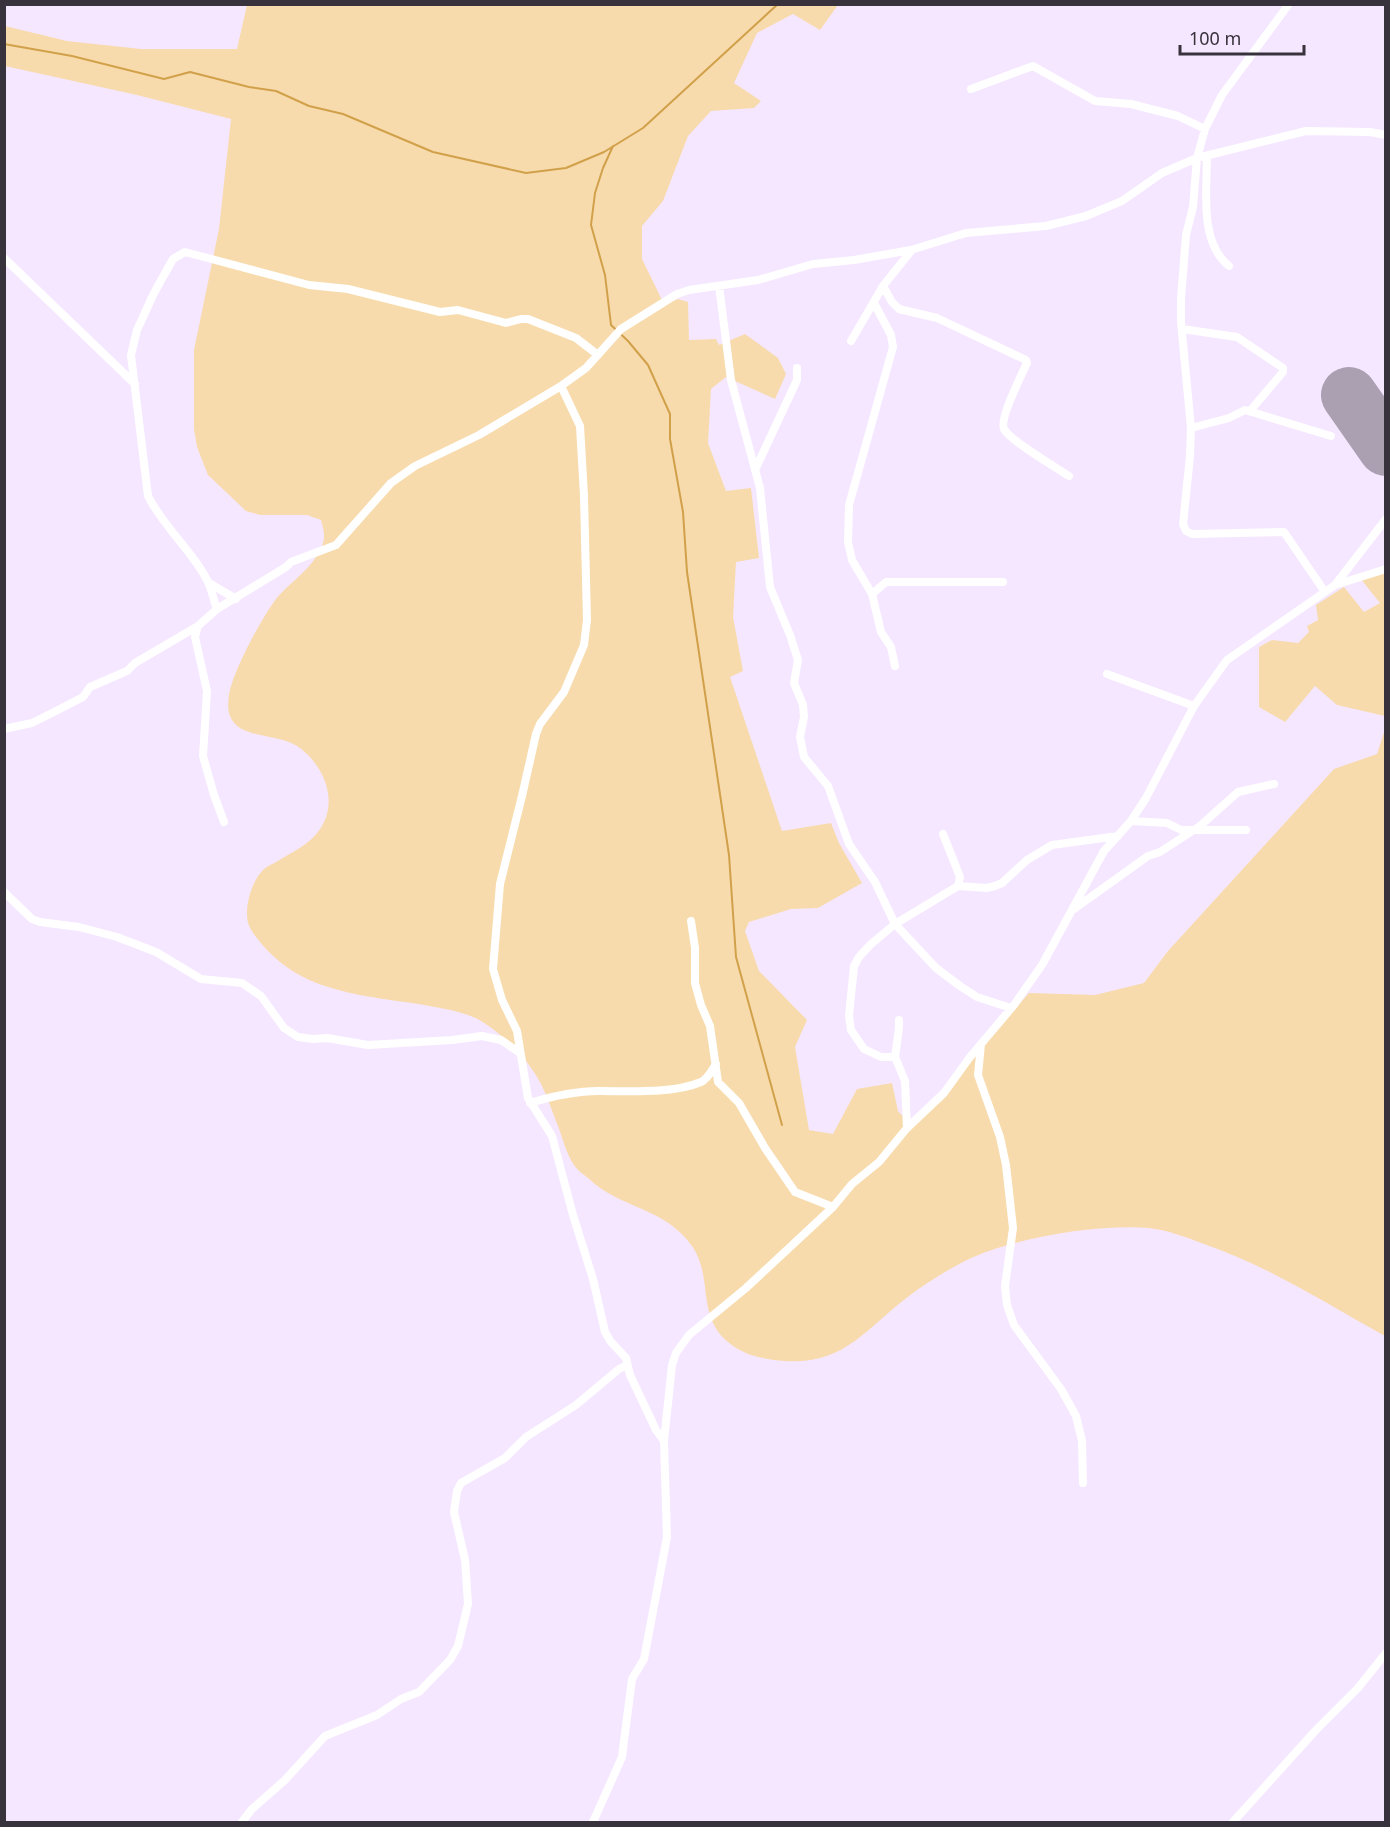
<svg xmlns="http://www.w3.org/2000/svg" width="1390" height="1827" viewBox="0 0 1390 1827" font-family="'Noto Sans',sans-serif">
  <rect width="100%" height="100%" fill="#f5e7ff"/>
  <path fill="#f8dbac" d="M247 5H838L820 30 793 14 757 33 734 83 761 101 754 108 711 111 688 136 663 201 642 226V259L664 304 678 299 688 302 689 340 716 339 719 345 745 334 778 358 786 374 775 399 726 377 711 389 708 443 726 491 751 488 759 558 736 562 733 617 743 671 730 677 782 831 831 823 839 843 862 883 818 908 791 909 749 922 745 931 759 971 807 1020 795 1047 809 1130 833 1134 857 1089 892 1083 898 1111 911 1125 1029 993 1095 995 1144 983 1168 951 1334 769 1377 754 1385 729V1336C1326 1303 1268 1266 1204 1244 1186 1237 1167 1230 1148 1228 1098 1224 1011 1238 967 1260 947 1270 926 1283 909 1296 865 1329 845 1365 784 1361 773 1360 757 1358 746 1353 690 1327 717 1283 692 1246 665 1207 620 1209 588 1178 583 1174 577 1170 574 1165 567 1155 563 1140 559 1129 553 1114 548 1098 541 1084 528 1059 504 1035 481 1021 468 1013 450 1010 435 1007 378 996 315 997 271 954 264 947 251 933 248 923 244 907 252 880 264 869 269 865 275 863 281 859 298 849 315 841 324 822 337 795 321 762 297 746 272 730 221 743 229 695 233 671 261 619 276 599 290 582 312 569 321 548 326 538 324 531 321 520L307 515H260L246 511 208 475 197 447 194 429V350L219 229 231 119 137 95 5 66V26L67 41 141 49H237Z
    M1381 567 1386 574 1385 716 1337 705 1315 686 1285 722 1259 707V647L1272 640 1298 643 1309 632 1307 626 1318 620 1316 605 1344 587 1364 612 1380 603 1360 578Z"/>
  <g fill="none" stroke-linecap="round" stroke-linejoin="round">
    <path stroke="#d1a04a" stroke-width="2" d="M4 44 72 56 164 79 190 72 249 87 276 91 309 106 343 114 433 152 526 173 566 168 604 152 643 128 778 4
      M613 146 603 168 595 193 591 225 605 275 611 325 628 341 648 365 670 414V439L683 512 687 572 729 855 736 957 782 1125"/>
    <path stroke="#aaa0b2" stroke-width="56" d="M1349 395 1386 448"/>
    <path stroke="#fff" stroke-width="8" d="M1289 4 1222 95 1205 129 1197 158 1193 207 1186 235 1181 299V322L1191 428 1190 456 1183 524 1186 531 1192 534 1284 532 1325 592
      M971 89 1033 66 1095 101 1131 104 1178 116 1205 129
      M1207 156C1207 191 1199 242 1229 266
      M4 258 135 384
      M719 286 731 380 760 488 770 587 790 635 798 660 794 683 803 705 804 717 800 737 804 757 828 786 849 844 875 882 895 924 936 968 960 986 977 997 1011 1008
      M883 286 892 302 899 309 937 318 1026 360 1027 363C1022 374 999 419 1004 429 1009 440 1057 468 1069 476
      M874 303 891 335 893 347 849 505 848 542 852 560 872 594 881 632 891 647 895 666
      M1182 329 1237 337 1283 368V372L1250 411
      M851 341 883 286 911 251
      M561 386 580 426 584 496 587 620 584 645 564 692 540 724 536 734 522 796 500 884 493 969 502 1000 517 1031 528 1098 552 1136 573 1215 593 1279 605 1332 611 1342 626 1358 630 1375 656 1430 664 1441
      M1191 428 1229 418 1245 410 1331 436
      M755 470 797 380V368
      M209 583 236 599
      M1335 585 1386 519
      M872 594 886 582H1003
      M217 609C214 601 212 591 208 582 193 551 164 528 148 496L131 355 137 330 154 293 173 259 185 252 309 285 348 289 440 312 458 310 506 323 521 319H528L576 338 598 355
      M198 626 195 637 207 691 203 756 214 795 224 822
      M1107 674 1194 706
      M4 729 32 723 54 712 83 697 90 687 127 671 135 663 198 626 217 609 286 567 291 562 336 545 391 483 415 466 479 435 561 386 586 368 621 329 677 294 689 290 758 280 813 264 854 260 911 250 966 233 1046 226 1086 216 1122 201 1162 173 1197 158 1306 131 1370 132 1386 135
      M1131 821 1167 823 1181 830H1246
      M943 834 960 877 958 886
      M4 892 32 919 40 922 79 927 117 937 156 952 201 979 242 983 261 996 284 1028 298 1037 313 1039 327 1038 368 1045 452 1040 482 1036 501 1040 520 1053
      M1074 909 1148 856 1160 852 1200 826 1238 792 1274 784
      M691 921 695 948V983L701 1005 710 1026 718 1082 739 1103 765 1148 795 1192 833 1207
      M899 1020V1028L895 1057 905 1081 907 1128
      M981 1044 978 1075 1000 1137 1006 1165 1013 1228 1005 1286 1007 1305 1014 1325 1061 1389 1076 1416 1082 1441 1083 1483
      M895 1057H881L864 1049 851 1030 849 1016 854 966 859 957 870 945 895 924 958 886 987 888 995 886 1002 883 1027 860 1052 845 1118 836
      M530 1103C553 1096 575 1091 599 1091 629 1091 673 1094 701 1082 708 1079 712 1070 716 1064
      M242 1822 252 1809 285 1780 325 1736 377 1715 401 1699 419 1692 450 1660 458 1646 468 1604 465 1560 454 1512 457 1491 461 1483 505 1458 526 1437 576 1405 619 1369 627 1365
      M593 1822 622 1757 632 1679 644 1659 667 1537 664 1441 672 1365 676 1353 689 1335 746 1288 833 1207 852 1184 879 1162 907 1128 944 1093 970 1057 1014 1005 1042 965 1104 851 1131 821 1146 798 1194 706 1227 660 1335 585 1386 569
      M1233 1822 1316 1730 1358 1688 1386 1653"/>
  </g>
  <rect width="1390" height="1827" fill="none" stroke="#38323c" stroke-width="12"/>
  <path d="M1180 45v9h124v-9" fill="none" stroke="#38323c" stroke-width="3"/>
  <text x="1189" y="45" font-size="18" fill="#38323c" stroke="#f5e7ff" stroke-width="4.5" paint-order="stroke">100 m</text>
</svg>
